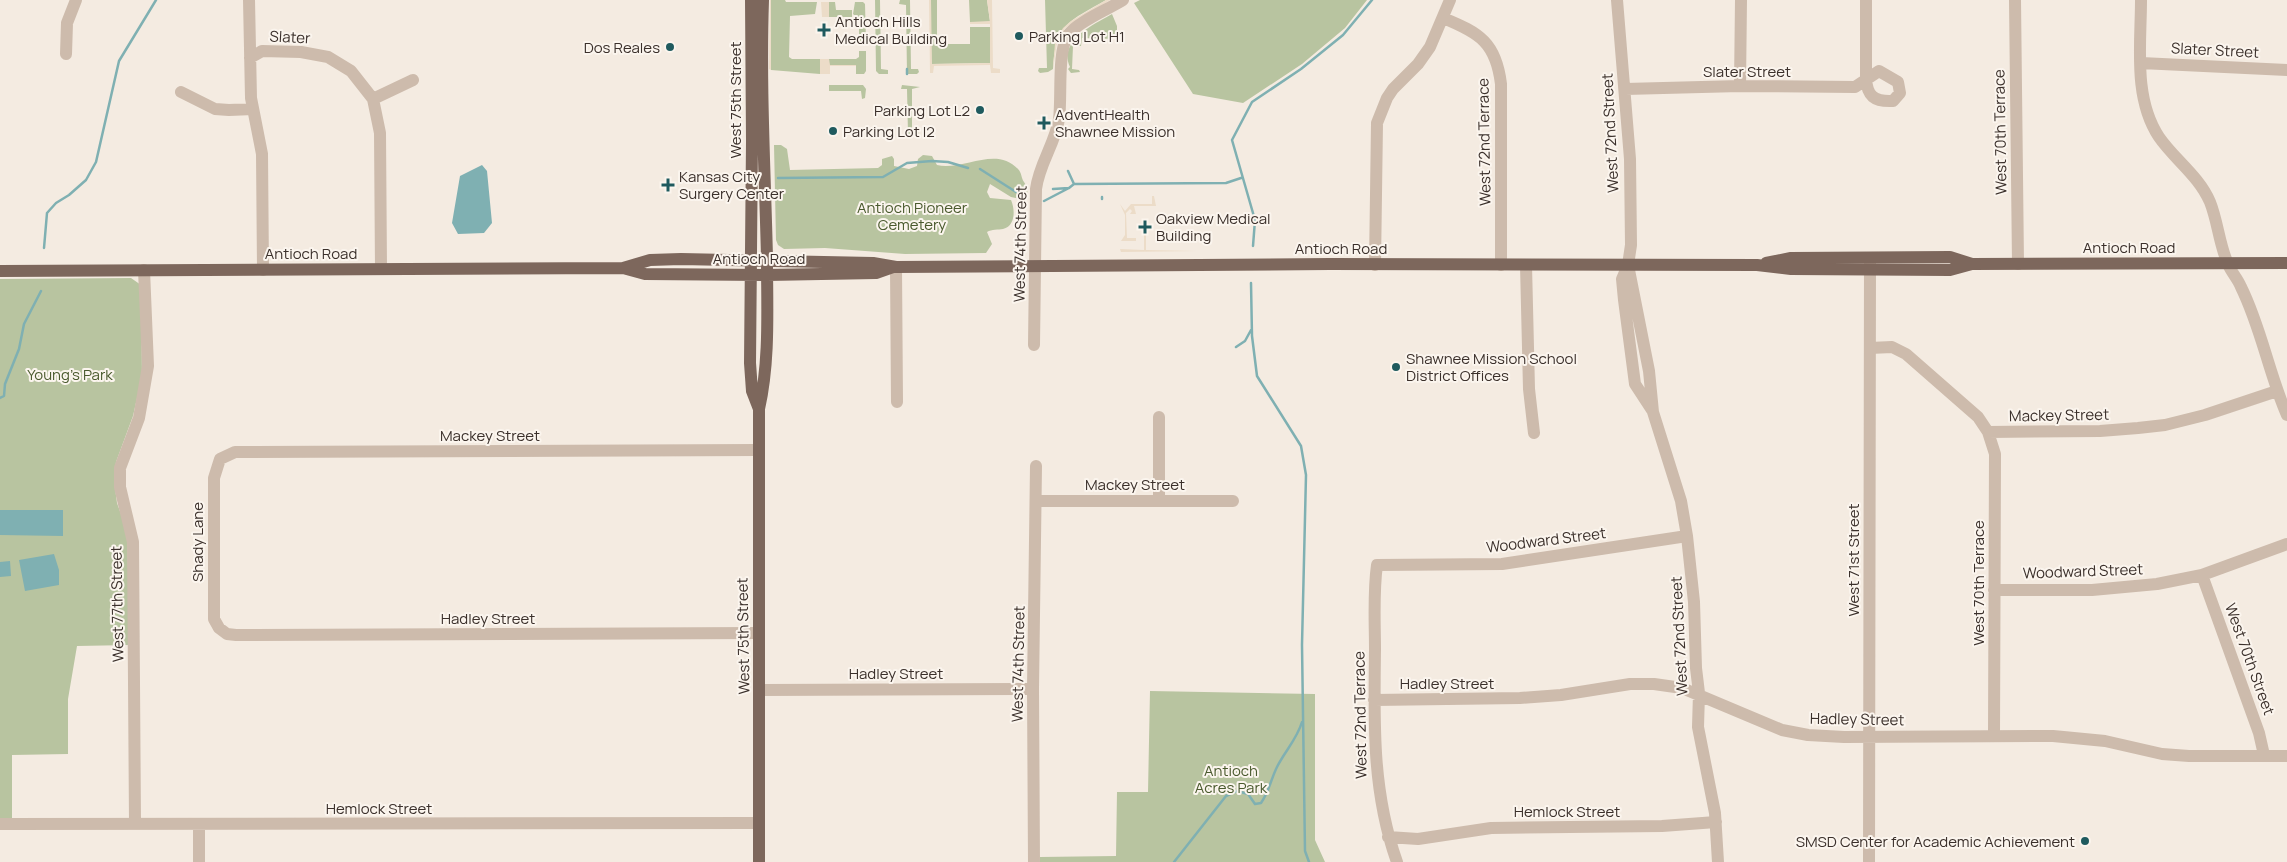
<svg xmlns="http://www.w3.org/2000/svg" width="2287" height="862" viewBox="0 0 2287 862" font-family="Manrope,sans-serif">
  <rect width="100%" height="100%" fill="#f4ebe1"/>
  <path fill="#b8c4a0" d="M771 0H785L786 2H817L815 14 790 16 789 57 792 59H820V74L771 70Z
    M875 0H880L881 69 888 70V74H879L876 71Z
    M900 0H910L911 69H918L919 72 917 74H907L906 5 899 4Z
    M931 0H937V44H970V27H990L991 63 931 64Z
    M969 0H987L990 22H970Z
    M1045 0H1106C1070 21 1055 23 1053 69L1048 72 1040 73 1038 71 1039 68H1047Z
    M1140 0H1367L1345 28 1302 64 1243 103 1193 94 1134 3Z
    M829 2H835L836 10H852V17H829Z
    M855 2H863L865 4 866 42H859V19L853 14Z
    M1112 14 1117 26V39L1082 38 1081 46H1073L1072 69 1079 70 1080 72 1071 73 1068 69 1070 67C1057 40 1097 23 1112 14Z
    M859 51H866V71L864 74H856V65H829V59H856L859 57Z
    M829 85H863L866 89 865 98 862 99 861 91H829Z
    M902 85 920 87 912 89V130H919V134H908L907 89H901Z
    M774 145H781L787 149 790 170 878 168 882 165V159L892 156 894 159V166L909 169 917 166 918 159 923 155 932 156 937 165C963 171 996 145 1018 169 1022 173 1021 178 1024 182 1028 188 1029 194 1024 200L1011 197 990 184 987 192 990 198 1011 200C1015 209 1016 226 1003 229 998 230 992 229 987 232L992 244 986 253 905 254 825 248 784 249 778 245 776 240Z
    M131 278 141 285 142 376 133 416 116 462 114 480 117 503 127 531 130 645 77 646 68 699V754L12 755V818H0V279Z
    M1150 691 1315 694V840L1325 862H1040V857L1116 856 1117 792H1148Z"/>
  <path fill="#ecdcc8" d="M770 0H771V70L769 69Z
    M929 0H931L932 64 990 63V24H970V22L990 21 987 0H992L993 68 1000 69V73H991L990 65 934 66 933 73H930Z
    M1106 0H1110L1065 28 1057 43 1053 69 1055 43 1063 28 1071 21Z
    M821 2H829V17H822Z
    M820 59H829L830 65H856V66H830V74H820Z
    M1152 196H1154L1156 206H1134L1136 214H1130L1132 211 1130 209 1126 213 1127 238H1136V241H1121L1125 235V215L1120 204 1125 211 1131 204H1152Z
    M1144 233H1146V250L1197 251 1121 252 1120 249 1144 250Z"/>
  <path fill="#7fb0b2" d="M482 165 487 171 492 223 484 233 458 234 452 223 460 176Z
    M0 510H63V536L0 535Z
    M54 554 59 570V585L25 591 19 560Z
    M10 561 11 576 0 577V562Z"/>
  <g fill="none" stroke-linecap="round" stroke-linejoin="round">
    <path stroke="#7fb0b2" stroke-width="2.5" d="M907 69V74
      M907 131V134
      M980 169 1016 192
      M1068 171 1074 184
      M778 178 883 177 907 163 932 161 948 162 968 168
      M1053 189 1069 188 1074 184 1226 183 1241 178
      M1102 197V199
      M1044 201 1069 188
      M1253 246 1255 220 1232 140 1252 102 1301 69 1343 35 1372 0
      M44 248 47 213 56 203 69 195 86 180 96 162 119 61 156 0
      M1251 283 1252 336 1257 376 1301 446 1306 475 1302 645 1305 851 1309 862
      M1236 347 1245 341 1251 330
      M0 398 4 396 5 384 19 349 24 324 41 291
      M1174 862 1226 796 1237 791 1248 794 1255 804 1261 803C1269 792 1271 779 1277 767 1285 751 1297 739 1302 722"/>
    <path stroke="#cdbbac" stroke-width="12" d="M249 0 251 98 262 154 263 270
      M1617 0 1630 159 1631 245 1628 265 1622 279 1624 300 1635 384 1652 410
      M2015 0 2018 264
      M2141 0C2141 44 2133 98 2159 137 2174 159 2199 176 2210 202 2218 222 2219 244 2228 264 2231 272 2238 279 2241 287 2261 327 2269 374 2287 415
      M1443 18C1480 33 1496 43 1501 84V265
      M66 54 67 23 76 0
      M250 58 262 51 301 52 328 57 351 71 373 99 380 133 381 269
      M2141 63 2287 70
      M1740 86 1741 0
      M1625 89 1740 86 1855 87 1879 71 1898 82 1900 93 1893 101C1874 102 1867 96 1866 78V0
      M181 92 215 109 229 110 253 109
      M373 99 413 80
      M1375 265 1377 123 1387 98 1393 89 1418 64 1430 47 1450 0
      M1526 265 1529 389 1534 433
      M1628 265 1649 371 1653 412 1681 501 1687 536 1694 602 1696 668 1699 693 1698 727 1715 813 1718 862
      M896 267 897 402
      M1034 345 1036 189C1039 164 1055 144 1059 119 1062 98 1057 51 1068 35 1077 22 1109 9 1123 0
      M1870 348 1892 347 1906 354 1978 417 1988 432 2100 431 2138 428 2165 425 2205 415 2277 391
      M1159 417V500
      M1988 432 1995 454 1994 736
      M758 450 235 452 220 459 214 478V619L219 628 227 634 236 635 758 633
      M1037 501H1233
      M2202 575 2259 733 2264 755
      M1994 590H2092L2157 584 2202 575 2287 544
      M760 690 1033 689
      M1374 700 1520 698 1561 695 1630 684H1654L1682 688 1782 730 1808 735 1844 737 2053 736 2105 741 2162 754 2189 756H2287
      M135 823 133 542 120 487V468L139 418 148 366 144 270
      M0 824 758 823
      M1388 837 1418 839 1491 828 1662 826 1716 822
      M199 862V824
      M1034 862 1033 689 1036 466
      M1397 862C1372 792 1374 723 1375 650 1375 622 1373 593 1377 565L1502 564 1687 536
      M1869 862 1870 260"/>
    <path stroke="#7d675c" stroke-width="12" d="M751 0 752 141 750 363 752 391 759 409
      M1766 263 1791 258 1950 257 1972 264 2287 263
      M623 268 650 260 681 259 873 263 896 267 1330 264 1757 265 1791 269 1950 270 1972 264
      M0 271 623 268 645 274 767 275 876 273 893 267
      M759 862V409C770 360 767 309 767 258 765 172 760 86 763 0"/>
  </g>
  <g fill="#1f5a5e" stroke="#fbf5ee" stroke-width="2">
    <path d="M821.5 22.5h5v5h5v5h-5v5h-5v-5h-5v-5h5z"/>
    <circle cx="1019" cy="36" r="5"/>
    <circle cx="670" cy="47" r="5"/>
    <circle cx="980" cy="110" r="5"/>
    <path d="M1041.5 115.5h5v5h5v5h-5v5h-5v-5h-5v-5h5z"/>
    <circle cx="833" cy="131" r="5"/>
    <path d="M665.5 177.5h5v5h5v5h-5v5h-5v-5h-5v-5h5z"/>
    <path d="M1142.5 219.5h5v5h5v5h-5v5h-5v-5h-5v-5h5z"/>
    <circle cx="1396" cy="367" r="5"/>
    <circle cx="2085" cy="841" r="5"/>
  </g>
  <g text-anchor="middle" dominant-baseline="central" stroke-width="4" stroke-linejoin="round" paint-order="stroke">
    <g font-size="15" fill="#3b302b" stroke="#fbf5ee" text-anchor="start">
      <text x="835" y="21">Antioch Hills<tspan x="835" dy="17">Medical Building</tspan></text>
      <text x="1029" y="36">Parking Lot H1</text>
      <text x="660" y="47" text-anchor="end">Dos Reales</text>
      <text x="970" y="110" text-anchor="end">Parking Lot L2</text>
      <text x="1055" y="114">AdventHealth<tspan x="1055" dy="17">Shawnee Mission</tspan></text>
      <text x="843" y="131">Parking Lot I2</text>
      <text x="679" y="176">Kansas City<tspan x="679" dy="17">Surgery Center</tspan></text>
      <text x="1156" y="218">Oakview Medical<tspan x="1156" dy="17">Building</tspan></text>
      <text x="1406" y="358">Shawnee Mission School<tspan x="1406" dy="17">District Offices</tspan></text>
      <text x="2075" y="841" text-anchor="end">SMSD Center for Academic Achievement</text>
    </g>
    <g font-size="15" fill="#3b302b" stroke="#fbf5ee">
      <text transform="translate(290 37) rotate(3)">Slater</text>
      <text transform="translate(2215 50) rotate(3)">Slater Street</text>
      <text x="1747" y="71">Slater Street</text>
      <text transform="translate(735 100) rotate(-90)">West 75th Street</text>
      <text transform="translate(2000 132) rotate(-91)">West 70th Terrace</text>
      <text transform="translate(1610 133) rotate(-93)">West 72nd Street</text>
      <text transform="translate(1484 142) rotate(-91)">West 72nd Terrace</text>
      <text transform="translate(1020 244) rotate(-89)">West 74th Street</text>
      <text x="2129" y="247">Antioch Road</text>
      <text x="1341" y="248">Antioch Road</text>
      <text x="311" y="253">Antioch Road</text>
      <text x="759" y="258">Antioch Road</text>
      <text transform="translate(2059 415) rotate(-1)">Mackey Street</text>
      <text x="490" y="435">Mackey Street</text>
      <text x="1135" y="484">Mackey Street</text>
      <text transform="translate(1546 540) rotate(-7)">Woodward Street</text>
      <text transform="translate(197 542) rotate(-90)">Shady Lane</text>
      <text transform="translate(1853 560) rotate(-90)">West 71st Street</text>
      <text transform="translate(2083 571) rotate(-2)">Woodward Street</text>
      <text transform="translate(1978 583) rotate(-90)">West 70th Terrace</text>
      <text transform="translate(117 604) rotate(-91)">West 77th Street</text>
      <text x="488" y="618">Hadley Street</text>
      <text transform="translate(743 636) rotate(-91)">West 75th Street</text>
      <text transform="translate(1679 636) rotate(-93)">West 72nd Street</text>
      <text transform="translate(2250 659) rotate(70)">West 70th Street</text>
      <text transform="translate(1018 664) rotate(-89)">West 74th Street</text>
      <text x="896" y="673">Hadley Street</text>
      <text x="1447" y="683">Hadley Street</text>
      <text transform="translate(1360 715) rotate(-91)">West 72nd Terrace</text>
      <text transform="translate(1857 719) rotate(1)">Hadley Street</text>
      <text x="379" y="808">Hemlock Street</text>
      <text x="1567" y="811">Hemlock Street</text>
    </g>
    <g font-size="15" fill="#4a5a2e" stroke="#fbf5ee">
      <text x="912" y="207">Antioch Pioneer<tspan x="912" dy="17">Cemetery</tspan></text>
      <text x="70" y="374">Young's Park</text>
      <text x="1231" y="770">Antioch<tspan x="1231" dy="17">Acres Park</tspan></text>
    </g>
  </g>
</svg>
